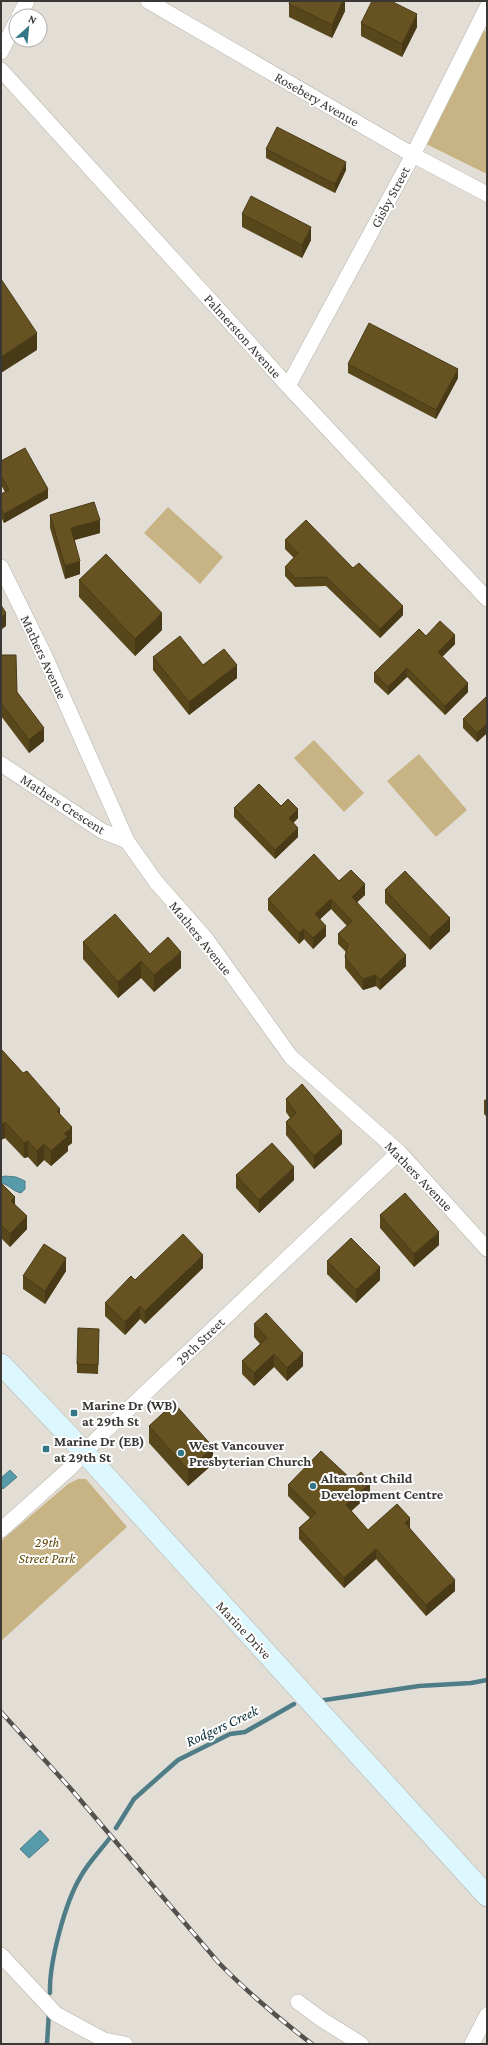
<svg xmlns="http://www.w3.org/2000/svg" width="488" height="2045" viewBox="0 0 488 2045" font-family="'Crimson Pro',serif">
  <rect width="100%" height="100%" fill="#e2ded5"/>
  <path fill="#c8b385" d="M477 27 487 32V174L420 141Z
    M168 507 223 557 200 584 144 533Z
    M314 740 364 793 344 812 294 758Z
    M419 754 467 810 436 837 387 781Z
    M78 1479H86L127 1527 1 1641V1541L68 1484Z"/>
  <path fill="#579aaa" stroke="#4e7d87" d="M5 1176 16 1177 25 1181V1189L21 1193C12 1191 10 1185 1 1183V1177Z
    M10 1470 17 1477 3 1489 1 1486V1478Z
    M40 1830 49 1840 29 1858 20 1849Z"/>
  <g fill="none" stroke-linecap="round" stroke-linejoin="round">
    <path stroke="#4e7d87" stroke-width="4.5" d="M318 1701 419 1686 471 1683 487 1680
      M116 1828 134 1799 178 1760 230 1734 245 1732 294 1704
      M50 1993C49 1963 65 1902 81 1876 88 1863 100 1851 109 1839
      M47 2044 49 2012"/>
    <g stroke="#b6b2a9" stroke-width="16">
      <path id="street" d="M148 1 413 155 487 194
        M19 16 27 1
        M1 52 16 22
        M1 70 288 386 487 599
        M288 386 413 155 487 7
        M1 567 43 652 127 841 156 882 207 940 291 1057 399 1152 487 1249
        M1 764 102 831 127 841
        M1 1530 69 1469 99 1437 399 1152
        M1 1955 56 2014 104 2040 125 2044
        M298 2002 321 2019 361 2044
        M472 2044 487 2015"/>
    </g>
    <g stroke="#b6b2a9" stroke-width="22">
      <path id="secondary" d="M1 1364 73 1440 487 1896"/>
    </g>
    <use href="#street" stroke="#fff" stroke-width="15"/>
    <use href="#secondary" stroke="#dcf7fd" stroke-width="21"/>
    <g stroke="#53514d" stroke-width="4.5">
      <path id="rail" d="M1 1712 71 1789 218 1962C247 1992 278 2018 312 2044"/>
    </g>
    <use href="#rail" stroke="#fff" stroke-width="3" stroke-dasharray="9" stroke-linecap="butt"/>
  </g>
  <path fill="#59471c" d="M345 1V11L332 38 289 17V4Z
    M361 23 417 27 402 57 361 36Z
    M266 149 346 170 335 193 266 158Z
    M242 214 311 240 302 258 242 227Z
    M348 364 458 378 436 419 348 373Z
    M1 461 48 498 4 523 1 517V494L5 492 1 485Z
    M50 515 100 533 74 540 80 574 65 579 50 528Z
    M285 540 353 568 403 615 380 638 326 586 295 587 285 576V567L294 558 285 549Z
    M79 580 162 630 135 656 79 597Z
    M426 636 455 644 442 657 468 692 445 715 407 677 388 695 374 682V673Z
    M1 655 17 692 44 741 29 753 1 716Z
    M153 657 203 665 237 678 189 715 153 670Z
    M487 696V735L486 734 477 742 463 728V719Z
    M281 806 298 818 293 823 298 837 275 859 234 817V808Z
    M339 881 365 895 357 902 406 966 380 990 376 986 363 990 345 968V957L346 952 338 944V934L347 926 331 909 320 919 326 936 313 949 304 939 299 944 268 910V899Z
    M385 890 450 931 430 950 385 903Z
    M83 942 150 954 181 968 154 992 141 978 118 998 83 959Z
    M1 1049 60 1114 72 1143 68 1146V1151L51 1166 44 1160 37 1167 28 1157 24 1158 5 1138 1 1140Z
    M286 1099 342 1144 314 1169 286 1135V1122L290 1118 286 1112Z
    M487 1099V1117L484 1114V1101Z
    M236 1175 294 1180 259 1213 236 1188Z
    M1 1183 15 1204 27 1229 10 1247 1 1238Z
    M380 1215 439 1245 414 1267 380 1228Z
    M327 1261 380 1280 356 1303 327 1274Z
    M203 1268 145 1324 140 1319 125 1335 105 1316V1303L135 1280Z
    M66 1271 45 1304 23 1289V1276Z
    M254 1324 303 1366 287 1381 274 1367 254 1386 242 1374V1361L260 1344 254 1337Z
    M99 1338 98 1374 77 1373V1364Z
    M149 1426 213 1464 188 1486 149 1443Z
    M352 1480 370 1494 351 1511 368 1530 410 1528 455 1591 426 1616 376 1559 344 1588 299 1539V1528L310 1518 288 1496V1485Z"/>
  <path fill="#483a17" d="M343 1H345V11L332 38V25Z
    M417 14V27L402 57V44Z
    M346 162V170L335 193V184Z
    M311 227V240L302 258V245Z
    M37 333V350L1 373V357Z
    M458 369V378L436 419V410Z
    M48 489V498L4 523V514Z
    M100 520V533L71 541V528Z
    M80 561V574L65 579V566Z
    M403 606V615L380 638V629Z
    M6 613V626L1 630V617Z
    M162 613V630L135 656V639Z
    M455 635V644L438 661V652Z
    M237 665V678L189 715V702Z
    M407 668V677L388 695V687Z
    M468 683V692L445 715V706Z
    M486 725V734L477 742V733Z
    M44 728V741L29 753V740Z
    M298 809V818L289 827V818Z
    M298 828V837L275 859V850Z
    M365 884V895L352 907V897Z
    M331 899V909L315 924V914Z
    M450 918V931L430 950V937Z
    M326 926V936L313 949V938Z
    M304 929V939L299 944V933Z
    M181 952V968L154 992V975Z
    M406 955V966L380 990V980Z
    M141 961V978L118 998V982Z
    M376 975V986L363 990V979Z
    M60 1109V1125L57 1111Z
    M5 1122V1138L1 1140V1125Z
    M72 1127V1143L68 1146V1151L51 1166V1151L64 1134Z
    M342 1131V1144L314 1169V1156Z
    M28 1141V1157L24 1158V1143Z
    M44 1144V1160L37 1167V1151Z
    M294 1167V1180L259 1213V1200Z
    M15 1197V1210L11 1201Z
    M27 1216V1229L10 1247V1234Z
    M439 1232V1245L414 1267V1254Z
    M203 1255V1268L145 1324V1311Z
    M66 1258V1271L45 1304V1291Z
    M380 1267V1280L356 1303V1290Z
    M140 1306V1319L125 1335V1322Z
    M303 1353V1366L287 1381V1368Z
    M274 1354V1367L254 1386V1373Z
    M213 1447V1464L188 1486V1470Z
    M370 1483V1494L346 1516V1505Z
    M410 1518V1529L405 1523Z
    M376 1549V1559L344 1588V1578Z
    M455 1580V1591L426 1616V1605Z"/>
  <path fill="#675321" stroke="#483a17" d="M290 1H343L332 25 289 4Z
    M372 1H391L417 14 402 44 361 23Z
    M277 127 346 162 335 184 266 149Z
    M251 196 311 227 302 245 242 214Z
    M1 279 37 333 1 357Z
    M369 323 458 369 436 410 348 364Z
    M25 448 48 489 4 514 1 509V494L9 490 1 476V461Z
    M94 502 100 520 71 528 80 561 65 566 50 515Z
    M306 520 353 568 359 563 403 606 380 629 326 577 295 578 285 567 298 553 285 540Z
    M106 554 162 613 135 639 79 580Z
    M1 605 6 613 1 617Z
    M440 621 455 635 438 652 468 683 445 706 407 668 388 687 374 673 419 629 426 636Z
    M180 636 203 665 224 649 237 665 189 702 153 657Z
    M1 655H16L17 692 44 728 29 740 1 703Z
    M487 696V726L486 725 477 733 463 719Z
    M259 784 281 806 288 799 298 809 289 818 298 828 275 850 234 808Z
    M314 854 339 881 351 870 365 884 352 897 406 955 380 980 376 975 363 979 345 957 348 944 338 934 352 921 331 899 315 914 326 926 313 938 304 929 299 933 268 899Z
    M405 871 450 918 430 937 385 890Z
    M115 914 150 954 168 937 181 952 154 975 141 961 118 982 83 942Z
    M1 1049 23 1073 27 1071 60 1109 57 1111 72 1127 64 1134 68 1136 51 1151 44 1144 37 1151 28 1141 24 1143 5 1122 1 1125Z
    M302 1084 342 1131 314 1156 286 1122 296 1113 286 1099Z
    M487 1099V1104L484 1101Z
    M272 1143 294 1167 259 1200 236 1175Z
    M1 1183 15 1197 11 1201 27 1216 10 1234 1 1225Z
    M405 1193 439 1232 414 1254 380 1215Z
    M183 1234 203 1255 145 1311 140 1306 125 1322 105 1303 131 1276 135 1280Z
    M351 1238 380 1267 356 1290 327 1261Z
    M44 1244 66 1258 45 1291 23 1276Z
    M266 1313 303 1353 287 1368 274 1354 254 1373 242 1361 267 1338 254 1324Z
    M78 1328 99 1329 98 1365 77 1364Z
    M174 1403 213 1447 188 1470 149 1426Z
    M321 1451 352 1480 361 1472 370 1483 346 1505 368 1530 397 1504 410 1518 405 1523 455 1580 426 1605 376 1549 344 1578 299 1528 316 1513 288 1485Z"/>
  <g fill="#327786" stroke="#fff" stroke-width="1.5">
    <rect x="70" y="1409" width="8" height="8" rx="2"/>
    <rect x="42" y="1445" width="8" height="8" rx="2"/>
    <circle cx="181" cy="1453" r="4"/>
    <circle cx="313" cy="1486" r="4"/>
  </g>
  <g text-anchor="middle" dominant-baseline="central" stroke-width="4" stroke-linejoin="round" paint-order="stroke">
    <g font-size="14" fill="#3a3835" stroke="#fff">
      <text transform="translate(317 99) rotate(30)">Rosebery Avenue</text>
      <text transform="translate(390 197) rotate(-62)">Gisby Street</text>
      <text transform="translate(243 336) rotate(48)">Palmerston Avenue</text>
      <text transform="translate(44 657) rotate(65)">Mathers Avenue</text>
      <text transform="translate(63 804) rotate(33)">Mathers Crescent</text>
      <text transform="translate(201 938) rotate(51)">Mathers Avenue</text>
      <text transform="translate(419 1176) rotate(46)">Mathers Avenue</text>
      <text transform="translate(200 1341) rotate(-44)">29th Street</text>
      <text transform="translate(244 1630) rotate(47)">Marine Drive</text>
    </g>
    <g font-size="14" font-weight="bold" fill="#3a3835" stroke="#fff" text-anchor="start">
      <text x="82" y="1405">Marine Dr (WB)<tspan x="82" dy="16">at 29th St</tspan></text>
      <text x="54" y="1441">Marine Dr (EB)<tspan x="54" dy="16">at 29th St</tspan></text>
      <text x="189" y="1445">West Vancouver<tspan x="189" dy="16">Presbyterian Church</tspan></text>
      <text x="321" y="1478">Altamont Child<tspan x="321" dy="16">Development Centre</tspan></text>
    </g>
    <g font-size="14" font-style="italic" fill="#614a08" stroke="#fff">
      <text x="47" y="1542">29th<tspan x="47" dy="16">Street Park</tspan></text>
    </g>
    <g font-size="15" font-style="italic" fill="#0d2f37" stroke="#fff">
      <text transform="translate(222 1726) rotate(-25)">Rodgers Creek</text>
    </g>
  </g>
  <rect width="488" height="2045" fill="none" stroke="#3a3835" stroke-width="4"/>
  <g transform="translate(28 28) rotate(27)"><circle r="19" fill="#ffffff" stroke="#b0afae"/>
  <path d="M0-3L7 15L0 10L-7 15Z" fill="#327786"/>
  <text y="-6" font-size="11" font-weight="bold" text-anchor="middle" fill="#3a3835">N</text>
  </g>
</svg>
